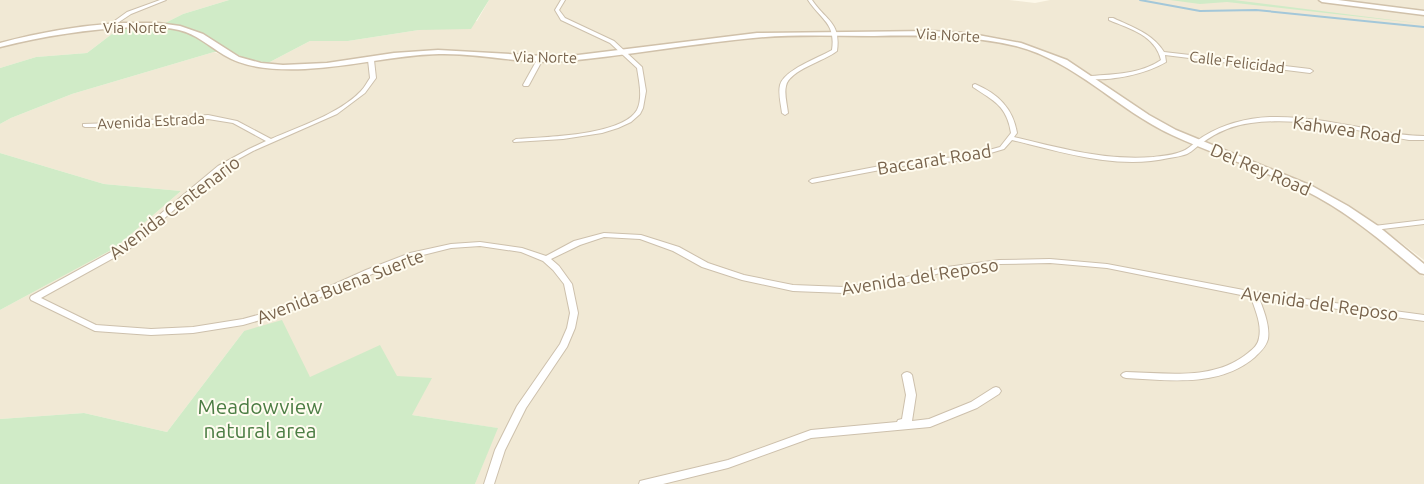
<svg xmlns="http://www.w3.org/2000/svg" width="1424" height="484" viewBox="0 0 1424 484" font-family="Ubuntu,sans-serif">
  <rect width="100%" height="100%" fill="#fdf8e9"/>
  <path fill="#f1e9d5" d="M0 0H229L183 14 157 27H121L87 53 36 57 0 68Z
    M489 0H1009L1035 3 1050 0H1424V260L1371 220 1313 187 1167 125 1068 62 1040 49 1005 39 965 33 915 32 775 33 730 36 560 57 436 50 332 63 296 65 268 63 310 41H348L477 21Z
    M766 36H952L986 39 1028 48 1064 65 1128 108 1319 197 1387 242 1424 277V484H475L497 428 412 415 310 377 244 331 167 432 84 413 0 419V310L115 248 181 191 104 184 0 153V124L11 118 72 94 214 52 242 64 261 67H328L403 56 438 54 554 61 576 60Z"/>
  <path fill="#d0ebc7" d="M229 0H489L471 29 419 30 348 41H310L268 63 247 59 229 51 214 52 72 94 11 118 0 124V68L36 57 87 53 121 27H157L183 14Z
    M1170 0H1234L1424 24 1227 2 1200 4Z
    M0 153 104 184 181 191 115 248 0 310Z
    M282 320 310 377 380 345 397 376 432 378 412 415 498 428 475 484H0V419L84 413 167 432 244 331Z"/>
  <g fill="none" stroke-linecap="round" stroke-linejoin="round">
    <path stroke="#a3c7d9" stroke-width="2" d="M1140 0 1200 11 1256 10 1424 27"/>
    <g stroke="#cdc0ac" stroke-width="2">
      <path id="street" d="M160 0H166L131 14 113 26 109 25 127 12Z
        M561 0H565L559 10 565 18 614 41 642 67 646 91 643 108 640 114 631 122 618 128 602 133 563 139 514 142 513 141 516 139C543 137 622 136 637 110 643 98 639 81 637 68L610 43 561 20 555 10Z
        M808 0H812C826 21 841 22 837 51 825 61 789 70 786 86 784 94 787 104 788 113L785 115 782 113C781 104 778 94 780 85 784 70 818 58 832 50 836 23 821 20 808 0Z
        M1109 18H1113C1132 27 1152 33 1164 52L1310 69 1313 71 1310 73 1165 55 1166 62C1146 74 1112 81 1089 79L1088 78 1091 76C1115 74 1140 74 1161 60 1155 35 1130 29 1109 20Z
        M371 58 374 60 376 78 365 93 337 114 253 151 222 168 128 250 41 298 96 325 151 329 193 327 243 319 279 309 366 270 410 253 451 244 480 242 522 248 546 256 574 241 604 233 641 235 679 247 708 263 744 275 793 285 844 287 894 280 947 267 999 260 1050 259 1107 264 1254 292 1424 315V321L1259 298C1264 311 1270 326 1268 339 1266 347 1260 352 1255 357 1219 388 1169 380 1126 378L1123 377 1121 375 1123 373 1126 372C1167 373 1214 381 1248 353 1253 349 1258 345 1259 338 1262 324 1255 310 1251 297L1107 268 1050 263 999 264 947 271 894 286 844 293 793 291 742 280 702 267 673 251 640 239 604 237 580 245 551 259 559 266 572 284 578 313 575 328 567 347 526 408 505 450 494 484H484L495 450 517 406 560 344 567 328 570 313 564 284 553 270 543 261 521 252 480 246 451 248 415 257 372 274 285 313 243 325 193 333 151 335 95 331 31 300 30 298 31 296 122 246 218 166 249 149 266 141 233 123 208 119 114 127H85L83 126V124L114 123 208 115 237 121 271 139C300 126 339 114 361 91 365 87 367 82 370 78L368 60Z
        M538 58 543 59 529 85 528 86H524L523 85Z
        M975 84C998 94 1013 108 1017 133L1014 137C1060 148 1106 161 1153 157 1162 156 1174 155 1183 151 1190 148 1197 140 1204 136 1224 124 1246 118 1270 117 1301 116 1333 122 1364 128 1384 132 1404 136 1424 136V140H1409C1357 131 1304 116 1251 123 1233 125 1217 132 1202 143 1197 146 1193 151 1187 154 1182 156 1175 157 1169 158 1117 170 1062 152 1012 140L1004 149 967 160 901 166 812 183 809 181 812 179 901 162 967 156 1000 147 1011 133C1007 106 994 101 973 87V85Z
        M1424 220V224L1374 230 1370 228 1374 226Z
        M907 372 910 373 912 375 916 395 912 421 929 419 971 402 993 388 996 387 999 388 1001 391 999 394 977 408 930 427 811 438 728 468 663 484H639L640 481 644 480 728 460 811 430 897 422 898 420 902 419 906 395 902 375 904 373Z"/>
    </g>
    <g stroke="#d0c1aa" stroke-width="3">
      <path id="secondary" d="M1319 0H1338L1424 11V15L1322 2Z
        M120 23H158L180 26 203 34 239 57 261 63 283 65 327 63 394 53 438 50 562 57 757 33 931 31 967 33 1021 43 1067 60 1149 115 1176 130 1312 186 1348 206 1378 226 1424 264V274L1420 273C1383 242 1347 211 1304 190 1261 169 1215 155 1172 135 1118 110 1075 61 1016 46 969 35 922 35 874 36 834 36 793 34 753 38 691 44 629 55 567 61 524 65 482 53 439 54 394 55 350 67 305 69 278 70 247 69 224 55 209 46 196 34 179 30 164 26 148 27 134 27 88 29 44 36 0 47V43C40 32 79 26 120 23Z"/>
    </g>
    <use href="#street" fill="#fff" fill-rule="evenodd"/>
    <use href="#secondary" fill="#fff" fill-rule="evenodd"/>
  </g>
  <g text-anchor="middle" dominant-baseline="central" stroke-width="4" stroke-linejoin="round" paint-order="stroke">
    <g font-size="15" fill="#78634c" stroke="#fffcf0">
      <text x="135" y="27">Via Norte</text>
      <text transform="translate(948 35) rotate(3)">Via Norte</text>
      <text transform="translate(545 57) rotate(1)">Via Norte</text>
      <text transform="translate(1237 62) rotate(7)">Calle Felicidad</text>
      <text transform="translate(151 121) rotate(-3)">Avenida Estrada</text>
    </g>
    <g font-size="18" fill="#78634c" stroke="#fffcf0">
      <text transform="translate(1347 129) rotate(8)">Kahwea Road</text>
      <text transform="translate(934 159) rotate(-9)">Baccarat Road</text>
      <text transform="translate(1261 169) rotate(23)">Del Rey Road</text>
      <text transform="translate(174 207) rotate(-37)">Avenida Centenario</text>
      <text transform="translate(920 276) rotate(-9)">Avenida del Reposo</text>
      <text transform="translate(340 286) rotate(-21)">Avenida Buena Suerte</text>
      <text transform="translate(1320 303) rotate(8)">Avenida del Reposo</text>
    </g>
    <g font-size="21" fill="#4c7d44" stroke="#fffcf0">
      <text x="260" y="406">Meadowview<tspan x="260" dy="24">natural area</tspan></text>
    </g>
  </g>
</svg>
